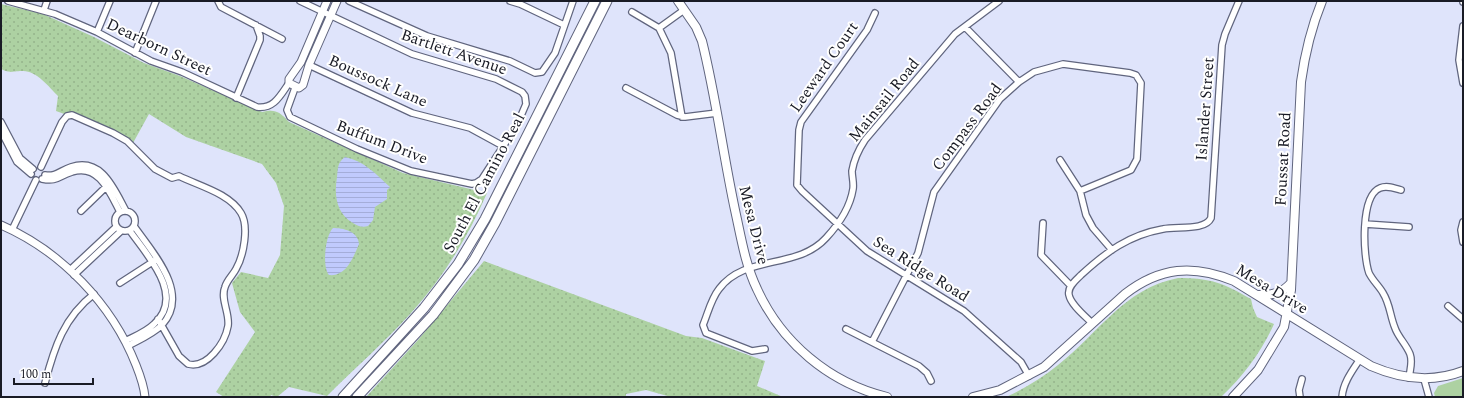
<svg xmlns="http://www.w3.org/2000/svg" width="1464" height="398" viewBox="0 0 1464 398" font-family="Spectral,serif">
  <defs>
    <pattern id="grass-dots" width="8" height="8" patternUnits="userSpaceOnUse"><rect width="8" height="8" fill="#add1a2"/><path d="M2 2h.1M6 6h.1" fill="none" stroke="#94b38b" stroke-width="1.8" stroke-linecap="round"/></pattern>
    <pattern id="water-rules" width="6" height="5" patternUnits="userSpaceOnUse"><rect width="6" height="5" fill="#c0cafd"/><path d="M0 2.5h6" fill="none" stroke="#a4add9"/></pattern>
  </defs>
  <rect width="100%" height="100%" fill="#dfe4fb"/>
  <path fill="url(#grass-dots)" d="M1 4 43 14 94 37 144 63 180 76 262 112C275 109 279 111 289 122L403 173 487 193C468 237 443 278 411 313 385 342 355 368 327 396L289 387 277 397 271 395 270 397H224L216 392 255 332 240 312 232 283 241 272 268 278 280 255 284 206 276 183 262 164 186 137 149 114 133 143 117 133 56 111 58 96C49 87 36 70 22 71 11 71 12 74 1 69Z
    M484 261 686 336 702 338 765 361 757 386 783 397H671L646 390 626 394V397H366L418 340Z
    M1178 278C1211 278 1223 283 1251 299L1253 308 1257 317 1274 324C1262 351 1243 377 1221 397H1006C1024 389 1042 378 1058 365 1099 333 1123 289 1178 278Z"/>
  <path fill="#add1a2" d="M1463 378V397H1435L1434 393 1438 386Z"/>
  <path fill="url(#water-rules)" d="M345 157C364 161 376 174 390 187L387 190V199L375 207 373 220 368 226C362 228 358 226 353 223 336 213 334 195 337 177 338 169 337 163 345 157Z
    M333 228C343 228 358 231 359 244 353 258 346 277 329 275 322 267 325 236 333 228Z"/>
  <g fill="none" stroke-linecap="round" stroke-linejoin="round">
    <g stroke="#60657e" stroke-width="8">
      <path id="minor" d="M8 1 55 14 97 32 151 61 182 72 257 107C274 109 280 96 289 83
        M218 1 221 7 282 39
        M349 1 427 36 510 61 535 73 542 72 555 53 573 1
        M510 1 520 4 564 25
        M1463 1V2
        M44 10 47 1
        M632 12 659 28 671 53 682 117
        M875 13 867 30 801 122 799 130 797 185 802 191 867 251 964 311 1021 362 1029 376
        M1463 26 1459 60 1463 83
        M965 27 1019 82
        M659 28 684 10
        M97 32 110 1
        M135 53 156 1
        M309 65 412 113 470 128 503 146
        M295 88 287 110 290 117 357 149 411 171 472 184 476 183 482 179 517 125 526 104 525 96 522 92 496 79 412 54 300 1
        M626 88 677 115 685 117 717 113
        M236 98 260 40V36L256 25
        M1 122 20 158 33 169
        M1 131 17 162 31 174
        M1060 160 1080 191 1086 215 1093 228 1112 250
        M41 167 62 122 67 116 72 115 113 133 127 141 155 169 172 178 179 176C199 186 229 193 241 213 249 226 244 255 236 269 233 275 227 280 225 287 220 299 230 313 228 326 225 343 207 369 188 364L179 356 158 319
        M45 175C56 177 61 170 71 167 102 157 114 189 126 211
        M42 179C58 182 58 176 72 172 99 163 110 193 120 212
        M1401 190C1394 188 1387 185 1380 188 1360 196 1363 256 1369 273 1373 281 1379 286 1383 293 1390 304 1390 316 1395 328 1398 337 1406 344 1410 354 1413 362 1410 369 1409 378
        M115 221a10 10 0 1 1 20 0a10 10 0 1 1-20 0Z
        M81 211 109 184
        M1463 222 1461 230 1463 242
        M1043 223 1041 255 1071 286
        M1365 224 1409 227
        M12 230 36 180
        M70 270 116 227
        M74 275 121 231
        M120 283 154 261
        M1448 306 1463 319
        M1092 323C1085 316 1071 305 1069 295 1067 287 1076 280 1081 275 1106 252 1129 235 1163 229 1177 226 1205 231 1211 218L1222 45 1225 34 1239 1
        M846 329 919 366 927 373 931 381
        M125 341C135 336 146 332 154 324 186 296 147 255 130 231
        M872 342 918 253 934 192 1000 99 1019 82 1034 72 1063 64 1130 73 1136 75 1141 83 1137 159 1131 170 1080 191
        M128 346C139 340 153 334 162 325 191 293 152 252 134 226
        M765 349 752 351 706 333 703 325C708 313 711 299 719 289 745 254 797 270 826 238 839 224 850 208 853 189 854 183 852 177 852 171 854 159 859 149 865 140L955 34 999 1
        M1424 379 1429 397
        M45 383C54 348 64 317 94 294
        M1300 397 1299 390 1302 379
        M1342 397C1343 383 1352 371 1360 359"/>
    </g>
    <g stroke="#60657e" stroke-width="9">
      <path id="tertiary" d="M327 1 301 62 289 79V83L299 88 303 85 309 65 337 1
        M1 225C61 251 112 304 136 365 140 375 144 386 145 397"/>
    </g>
    <g stroke="#60657e" stroke-width="10">
      <path id="secondary" d="M678 1 696 27 702 41C716 97 723 154 735 210 741 237 745 264 757 289 781 342 829 383 887 397
        M1258 295C1273 295 1281 294 1291 283
        M973 397 1000 390 1044 367 1125 294C1160 267 1193 264 1234 281L1371 366C1401 379 1432 383 1463 371
        M1233 397 1258 370 1284 327 1291 290 1301 82C1305 53 1311 28 1322 1"/>
    </g>
    <g stroke="#60657e" stroke-width="11">
      <path id="primary" d="M343 397 424 308 458 264 485 219 595 1
        M357 397 433 315 474 260 495 223 607 1"/>
    </g>
    <use href="#minor" stroke="#fff" stroke-width="5.5"/>
    <use href="#tertiary" stroke="#fff" stroke-width="7"/>
    <use href="#secondary" stroke="#fff" stroke-width="8"/>
    <use href="#primary" stroke="#fff" stroke-width="9"/>
  </g>
  <g text-anchor="middle" dominant-baseline="central" stroke-width="4" stroke-linejoin="round" paint-order="stroke">
    <g font-size="16" fill="#191b25" stroke="#fff">
      <text transform="translate(159 47) rotate(25)">Dearborn Street</text>
      <text transform="translate(454 52) rotate(19)">Bartlett Avenue</text>
      <text transform="translate(824 67) rotate(-55)">Leeward Court</text>
      <text transform="translate(378 81) rotate(24)">Boussock Lane</text>
      <text transform="translate(884 100) rotate(-51)">Mainsail Road</text>
      <text transform="translate(1205 109) rotate(-86)">Islander Street</text>
      <text transform="translate(967 127) rotate(-53)">Compass Road</text>
      <text transform="translate(382 142) rotate(21)">Buffum Drive</text>
      <text transform="translate(1283 159) rotate(-87)">Foussat Road</text>
      <text transform="translate(484 183) rotate(-62)">South El Camino Real</text>
      <text transform="translate(754 225) rotate(76)">Mesa Drive</text>
      <text transform="translate(921 269) rotate(32)">Sea Ridge Road</text>
      <text transform="translate(1272 289) rotate(31)">Mesa Drive</text>
    </g>
  </g>
  <rect width="1464" height="398" fill="none" stroke="#191b25" stroke-width="4"/>
  <path d="M14 378v6h79v-6" fill="none" stroke="#191b25" stroke-width="2"/>
  <text x="20" y="378" font-size="12" fill="#191b25" stroke="#ffffff" stroke-width="3" paint-order="stroke">100 m</text>
</svg>
